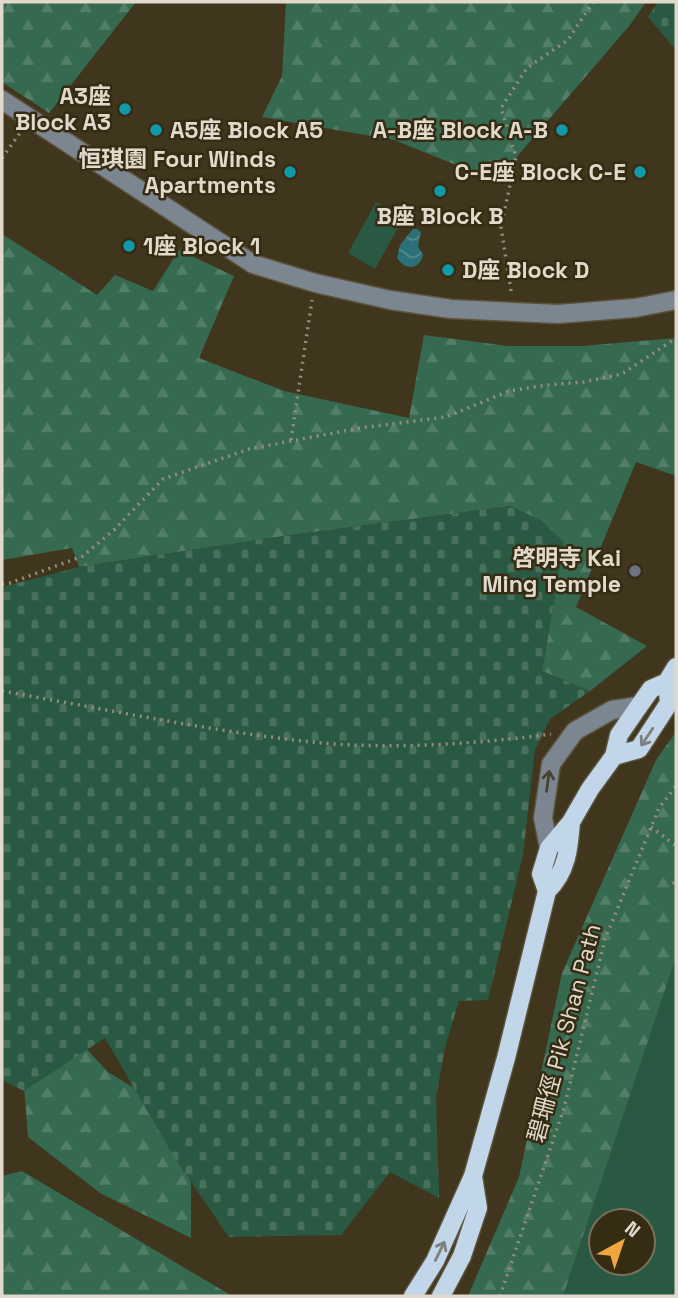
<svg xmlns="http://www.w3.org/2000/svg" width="678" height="1298" viewBox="0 0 678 1298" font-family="'Space Grotesk','Noto Sans TC',sans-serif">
  <defs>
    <pattern id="forest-firs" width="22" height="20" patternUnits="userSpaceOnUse" patternTransform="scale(1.75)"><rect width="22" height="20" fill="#356950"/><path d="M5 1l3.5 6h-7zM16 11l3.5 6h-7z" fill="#527e68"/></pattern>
    <pattern id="cemetery-stones" width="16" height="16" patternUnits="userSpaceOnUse" patternTransform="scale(1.75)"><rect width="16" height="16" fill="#295942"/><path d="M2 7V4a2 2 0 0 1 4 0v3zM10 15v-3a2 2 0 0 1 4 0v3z" fill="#48705c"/></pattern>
    <pattern id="water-waves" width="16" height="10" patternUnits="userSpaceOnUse" patternTransform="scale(1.75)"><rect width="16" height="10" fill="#2c7078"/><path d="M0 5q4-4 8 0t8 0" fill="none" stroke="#548a90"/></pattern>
  </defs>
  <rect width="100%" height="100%" fill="#40351d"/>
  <path fill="#295942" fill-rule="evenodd" d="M376 202 404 217 375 269 348 253Z
    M676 956V1296H563ZM601 1221H643V1263H601Z"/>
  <path fill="url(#forest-firs)" d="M2 2H136L49 113 2 82Z
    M286 2H646L630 25 496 181 394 140 262 117 282 76Z
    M2 234 97 295 115 275 153 291 179 250 234 276 199 358 284 391 409 418 424 335 508 346H582L676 338V476L636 462 576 607 647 646 590 691 542 671 564 542 511 506 284 536 79 567 72 548 2 560Z
    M676 732V957L563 1296H468L519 1177 562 973 656 760Z
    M66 1027 108 1072 191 1123V1238L100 1193 28 1137 23 1074Z
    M22 1171 232 1296H2V1176Z"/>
  <path fill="url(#cemetery-stones)" d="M658 2H676V50L648 17Z
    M511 506 542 521 564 542 542 671 590 691 550 719 535 750 523 855 488 1000 459 1001 445 1048 436 1097 439 1198 390 1172 341 1235 229 1237 174 1157 105 1038 24 1091 2 1080V587L79 567 284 536Z"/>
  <path fill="url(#water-waves)" d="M413 229H417L421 232 418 246 423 255C419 271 405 270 397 258L400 245Z"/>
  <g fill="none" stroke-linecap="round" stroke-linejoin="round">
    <g stroke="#5d533c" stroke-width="21">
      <path id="minor" d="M2 100 253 264 315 283 390 300 451 309 558 314 635 308 676 300
        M549 848 543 818 551 764 575 731 612 710 639 706"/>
    </g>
    <g stroke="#5d533c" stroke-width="21">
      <path id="major" d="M614 756 639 749 669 703 667 682
        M547 891C567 872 569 848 571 822
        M413 1296 435 1261 473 1176 506 1058 547 891 541 874 549 848 571 822 590 789 614 756 619 735 639 706 651 689 667 682 676 667
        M441 1296 462 1256 478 1208 473 1176"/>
    </g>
    <path stroke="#968d7b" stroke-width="3.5" stroke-dasharray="2 5" stroke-linecap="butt" d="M2 158 20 133
      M511 291 501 227 516 157 501 108 527 68 568 40 593 2
      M291 440 312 300
      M2 584 10 583 83 556 114 530 163 479 249 449 360 428 446 417 509 391 547 385 584 382 622 374 676 338
      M2 691C104 709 209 731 312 742 386 750 478 744 551 734
      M651 827 676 846
      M673 884 676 880
      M500 1296 564 1108 605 939 659 808 676 786"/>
    <use href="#minor" stroke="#7c8690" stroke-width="18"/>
    <use href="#major" stroke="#c1d6e9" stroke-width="18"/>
  </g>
  <defs><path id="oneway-shaft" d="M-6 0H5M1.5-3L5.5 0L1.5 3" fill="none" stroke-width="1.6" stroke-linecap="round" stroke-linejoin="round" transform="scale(1.75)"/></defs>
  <g stroke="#7c807e">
    <use href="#oneway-shaft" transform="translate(647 737) rotate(124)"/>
    <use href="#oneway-shaft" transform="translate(440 1251) rotate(-64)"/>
  </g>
  <use stroke="#484232" href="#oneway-shaft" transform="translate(548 781) rotate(-82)"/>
  <g fill="#0f9aa8" stroke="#362b13" stroke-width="2.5">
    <circle cx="125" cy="109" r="7"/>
    <circle cx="156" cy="130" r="7"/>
    <circle cx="562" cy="130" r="7"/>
    <circle cx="290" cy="172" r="7"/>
    <circle cx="640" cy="172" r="7"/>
    <circle cx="440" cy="191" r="7"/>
    <circle cx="129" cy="246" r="7"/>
    <circle cx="448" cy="270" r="7"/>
  </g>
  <circle fill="#6b7280" stroke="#362b13" stroke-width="2.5" cx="635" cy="571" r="7"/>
  <g text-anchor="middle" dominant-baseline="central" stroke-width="5" stroke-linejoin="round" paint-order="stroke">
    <g font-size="23" font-weight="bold" fill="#e1dacc" stroke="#362b13" text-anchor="end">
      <text x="111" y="96">A3座<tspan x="111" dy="26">Block A3</tspan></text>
      <text x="170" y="130" text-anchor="start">A5座 Block A5</text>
      <text x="548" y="130">A-B座 Block A-B</text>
      <text x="276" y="159">恒琪園 Four Winds<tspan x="276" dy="26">Apartments</tspan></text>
      <text x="626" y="172">C-E座 Block C-E</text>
      <text x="440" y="216" text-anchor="middle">B座 Block B</text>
      <text x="143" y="246" text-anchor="start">1座 Block 1</text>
      <text x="462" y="270" text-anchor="start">D座 Block D</text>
      <text x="621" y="558">啓明寺 Kai<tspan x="621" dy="26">Ming Temple</tspan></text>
    </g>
    <g font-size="23" fill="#e1dacc" stroke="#362b13">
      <text transform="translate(564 1033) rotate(-75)">碧珊徑 Pik Shan Path</text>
    </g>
  </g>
  <rect width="678" height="1298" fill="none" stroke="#e1dacc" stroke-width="7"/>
  <g transform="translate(622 1242) rotate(40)"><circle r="33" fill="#362b13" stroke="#7a715d" stroke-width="2"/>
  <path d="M0-5L12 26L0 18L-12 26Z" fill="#f0a63e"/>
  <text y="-10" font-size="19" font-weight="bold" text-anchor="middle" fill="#e1dacc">N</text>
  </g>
</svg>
